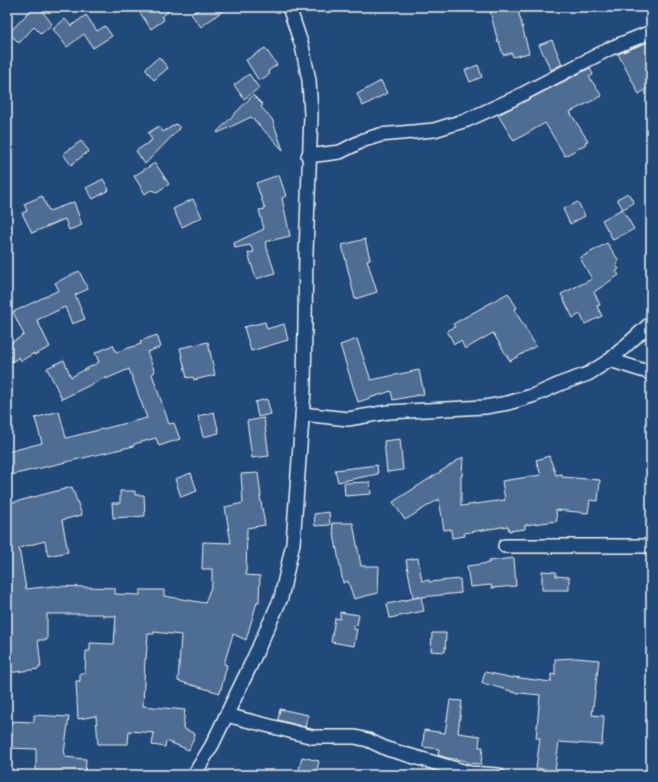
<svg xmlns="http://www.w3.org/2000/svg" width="658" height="782" viewBox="0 0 658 782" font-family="Mynerve,sans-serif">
  <rect width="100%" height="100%" fill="#1f4a7a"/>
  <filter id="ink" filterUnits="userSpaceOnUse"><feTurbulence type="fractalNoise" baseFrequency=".025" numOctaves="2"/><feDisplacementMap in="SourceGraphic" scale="8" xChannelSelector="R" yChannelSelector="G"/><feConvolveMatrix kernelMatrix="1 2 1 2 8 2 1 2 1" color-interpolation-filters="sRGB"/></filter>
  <g filter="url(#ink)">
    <path fill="#4d6e92" stroke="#f4f1e8" d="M36 7H39L52 24 41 34 34 27 19 43 9 33 26 15V14Z
      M136 7H176L162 16 164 20 151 29Z
      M202 7H228L201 27 191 14Z
      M505 7H508L509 12 518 10 529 53 513 57 512 53 503 55 499 41 498 42 490 11Z
      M86 15 97 31 105 26 112 36 93 48 84 34 67 47 53 29 65 19 71 26Z
      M552 40 562 64 551 70 539 45Z
      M651 41V86L639 94 618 54Z
      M265 48 277 65 268 71 270 74 259 81 246 60Z
      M159 57 168 68 154 80 145 69Z
      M478 65 482 77 470 82 465 70Z
      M590 68 593 75 589 77 602 96 570 112 588 141 585 142 586 144 565 156 545 123 514 141 498 115Z
      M249 74 259 88 244 99 234 85Z
      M381 81 387 93 363 106 357 94Z
      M253 95 263 105 261 107 272 119 283 150 251 117 218 133 217 132Z
      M176 124 180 128 145 164 136 151 152 140 148 133 159 126 163 132Z
      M81 141 89 151 71 165 63 154Z
      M155 163 169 184 157 192 151 190 145 194 134 176Z
      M279 175 286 196 282 198 290 236 265 242 275 273 256 279 248 253 254 252 250 245 235 248 234 243 264 229 259 210 265 209 256 183Z
      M103 179 109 190 93 199 86 188Z
      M628 193 634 203 623 209 617 199Z
      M42 196 49 211 74 202 82 225 69 230 65 219 32 233 22 213 27 211 24 204Z
      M193 199 202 217 182 227 173 209Z
      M578 202 585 216 570 224 563 209Z
      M622 209 634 229 613 240 602 220Z
      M365 239 370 259 367 260 377 292 355 299 342 245Z
      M607 243 619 261 617 263 618 264 616 265 619 269 616 271 619 275 594 292 600 305 597 306 602 316 585 324 580 314 573 318 561 294 592 279 580 258Z
      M79 271 88 289 75 295 85 319 72 324 65 307 37 320 50 347 34 355V353L21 361 19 357 12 362 7 354V345L24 335 13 312 59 290 55 283Z
      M508 293 517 308 514 309 536 346 510 361 493 333 465 349 461 341 454 344 447 331 455 327 453 324Z
      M265 322 267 329 284 324 288 340 251 351 244 327Z
      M157 335 161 347 147 352 155 372 152 374 169 424 174 423 180 439 159 446 156 438 134 444V446L7 476V452L42 443 35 418 59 411 66 438 147 418 129 369 106 379V377L62 399 47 368 64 360 71 377 99 362 95 353 113 345 116 352 141 344 140 341Z
      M357 339 371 380 419 370 424 394 393 400 391 391 358 402 340 345Z
      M208 342 215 375 194 380 193 377 187 378 180 348Z
      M267 399 271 414 258 417 255 402Z
      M214 412 219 433 203 437 198 416Z
      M264 418 269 456 252 458 247 421Z
      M400 439 403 470 387 472 384 441Z
      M549 456 556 475 562 474V477L600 480 598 501 590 500 588 513 556 510 557 521 525 525V529L509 531 508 526 464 533 465 536 452 538 451 529 444 530 439 499 405 520 393 502 463 457 462 476H461V506L505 500 502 481 541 475 536 460Z
      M377 465 378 474 338 482 335 470Z
      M191 473 197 491 181 497 175 479Z
      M258 473 261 496H260L265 525 247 528 246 575 260 576 259 602H257L246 640 233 634 224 664 227 665 220 693 178 681 181 635 154 632V634H148L146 659H145L143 706 185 710 183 728 195 734 189 750 166 741 165 747 152 745 154 733 129 731 128 744H98L96 716 78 719 76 681H80V673H85L86 651H90V643L114 644 116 616H103V614H47V640H38L41 667H39V669L7 673V504L72 487 82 515 62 520 68 552 48 556 45 541 19 548 26 589 53 586 86 587 115 588V594L140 595V590H164V596L205 603 212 584V569H202L203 542 231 543 225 507 243 503 241 474Z
      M370 482 371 494 345 496 344 483Z
      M120 491H135V495H144L145 516 113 518 112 503H120Z
      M329 512 330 525 315 526 314 514Z
      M332 523H353L361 566H379L378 593 354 599 348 581 343 583Z
      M418 558 422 581 429 580V582L460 579 461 593 421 597 424 611 390 618 387 604 420 597H413L406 560Z
      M514 558 516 586 492 588 491 585 470 587 467 566 489 563V561Z
      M542 571 556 572V576L569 577V590H542Z
      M340 612 359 615 357 625 353 626V629H357L354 646 331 642 335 618 340 619Z
      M432 633H446L445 652 431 651Z
      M576 658 599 660 592 715 604 716 602 745 559 742 555 771 536 768 540 738H536L540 695 511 692V691L482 683 485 672 513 678V677L551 682V674L555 675V659Z
      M450 700 462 701 458 733 480 736 479 747H483L481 764 466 763V761L448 758 438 755 439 749 423 747 424 730 445 733Z
      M280 709 308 715 305 727 278 720Z
      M34 715 69 717 64 753H65V757L86 759 85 775H36V749L7 748V721L34 722Z
      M302 757 319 761 316 775H298Z"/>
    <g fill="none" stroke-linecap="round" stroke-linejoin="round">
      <g stroke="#f4f1e8" stroke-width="16">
        <path id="minor" d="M308 156 340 152 364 140 380 135 434 130 467 120 513 99 611 48 651 32
          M610 360 651 323
          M302 414 348 419 388 412 485 407 508 403 535 395 562 383 588 374 610 360 651 373
          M505 546H651
          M226 715 313 737H355L368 740 387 749 470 773 498 775
          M194 775 212 745 252 662 281 598 293 543 304 390 306 253 311 115 309 80 302 46 289 7"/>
      </g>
      <use href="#minor" stroke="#1f4a7a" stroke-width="13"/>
    </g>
  </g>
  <rect width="658" height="782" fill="none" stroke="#1f4a7a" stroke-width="24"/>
  <rect x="12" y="12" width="634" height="758" fill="none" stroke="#f4f1e8" stroke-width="1.5" filter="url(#ink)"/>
</svg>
